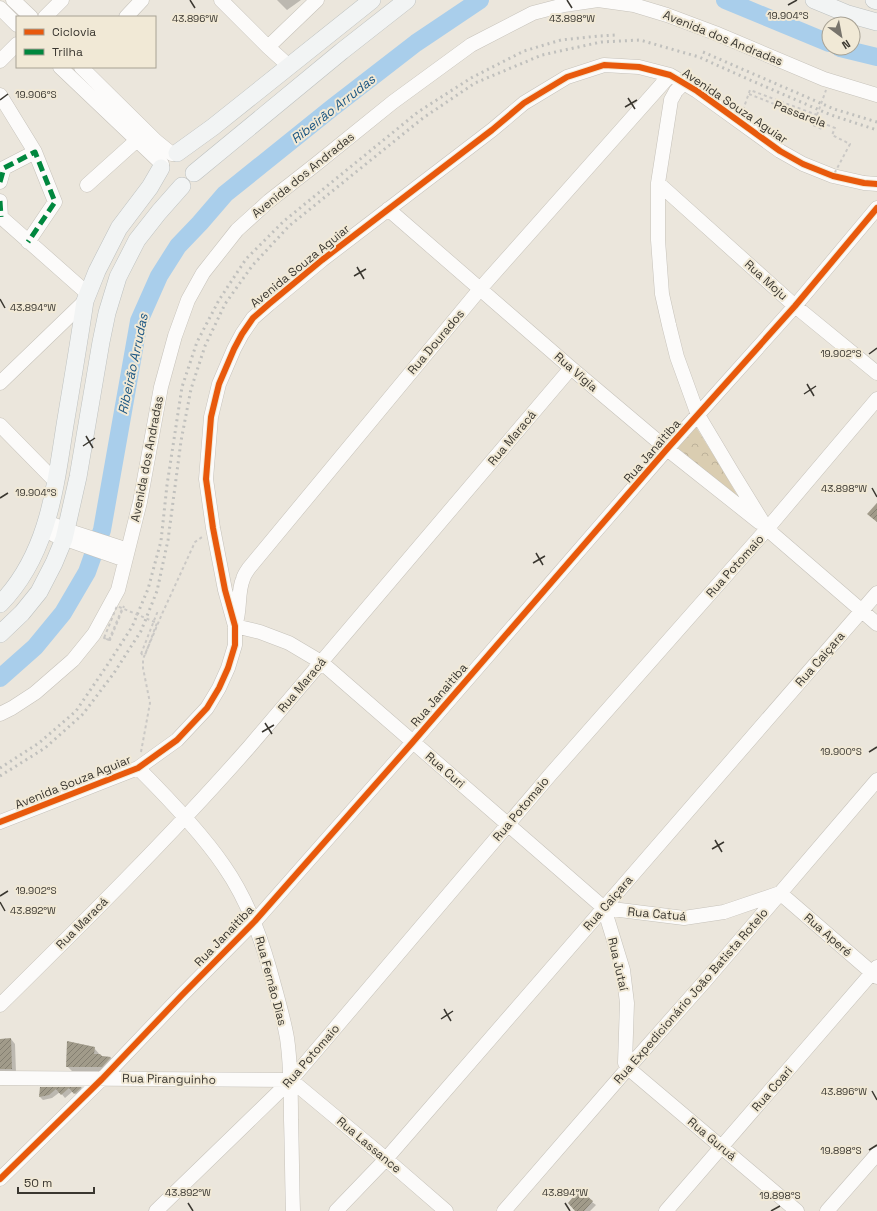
<svg xmlns="http://www.w3.org/2000/svg" width="877" height="1211" viewBox="0 0 877 1211" font-family="'Space Grotesk',sans-serif">
  <defs>
    <pattern id="forest-crowns" width="20" height="18" patternUnits="userSpaceOnUse"><rect width="20" height="18" fill="#dacdb1"/><path d="M2 6a3 3 0 1 1 6 0M12 15a3 3 0 1 1 6 0" fill="none" stroke="#bcb199"/></pattern>
    <pattern id="building-hatch" width="6" height="6" patternUnits="userSpaceOnUse"><rect width="6" height="6" fill="#a19b8a"/><path d="M-1 1l2-2M0 6l6-6M5 7l2-2" fill="none" stroke="#847f71"/></pattern>
  </defs>
  <rect width="100%" height="100%" fill="#ebe6dc"/>
  <path fill="url(#forest-crowns)" d="M696 427 724 472 741 502 674 449Z"/>
  <path fill="#0003" d="M277 0H301L287 10Z
    M11 1039 15 1044 16 1073H0V1040Z
    M94 1048 102 1057 111 1058 116 1063 107 1071H72L67 1066Z
    M40 1088H81L84 1091 78 1097 73 1091 65 1098 60 1092 52 1098 43 1100 40 1097Z
    M592 1202 596 1205 590 1211H577Z"/>
  <g fill="none" stroke-linecap="round" stroke-linejoin="round">
    <path stroke="#a9ceeb" stroke-width="18" d="M725 0 829 43
      M840 48 877 57
      M0 678 35 647 63 613 87 572 102 530 139 321 159 276 178 246 200 223 225 194 332 108 416 43 480 0"/>
  </g>
  <path fill="url(#building-hatch)" d="M877 503V522L867 514Z
    M11 1038 12 1069H0V1039Z
    M67 1041 95 1047 94 1054H100L102 1056 111 1057 102 1067H66Z
    M40 1087H82L74 1094 69 1088 61 1095 56 1089 49 1095 39 1097Z
    M579 1190 593 1201 584 1211H575L568 1203Z"/>
  <g fill="none" stroke-linecap="round" stroke-linejoin="round">
    <g stroke="#c6c2ba" stroke-width="15">
      <path id="minor" d="M13 0 31 17
        M221 0 268 47 289 66
        M0 8 17 25
        M45 17 62 0
        M126 17 142 0
        M268 47 317 0
        M0 61 17 44
        M60 67 162 164
        M81 67 156 141 172 154
        M684 83 676 91 671 100 658 183V240L662 294 669 325 677 357 698 415 732 472 767 529 877 624
        M0 95 35 152 55 202 28 242
        M0 182 4 168 35 152
        M658 183 795 306 877 373
        M87 185 137 140
        M0 201 1 217 88 294
        M388 209 571 368 667 449 759 522
        M0 383 85 301
        M0 425 56 482
        M47 522 72 532 128 550
        M54 535 125 560
        M0 714 12 708 35 693 73 660 94 634 118 590 140 502 161 387 175 336 188 300 203 273 237 230 269 201 315 165 393 102 471 45 533 13 564 5 598 0 634 5 667 15 715 33 824 79 877 95
        M138 768C167 797 201 832 224 866 249 902 263 943 274 985 279 1003 284 1021 287 1038 291 1065 291 1093 291 1120 292 1150 292 1181 293 1211
        M0 822 138 768 177 740 207 708 219 688 228 668 235 645V626L225 590 213 528 206 479 211 417 219 384 234 349 242 334 253 318 269 304 322 260 492 130 524 103 567 77 604 65 639 67 670 75 697 91 780 151 803 164 833 176 864 183 877 184
        M604 908 321 662 289 643 260 632 235 626C241 610 237 593 243 579 244 575 247 571 249 568L480 289 670 75
        M604 908 623 970 627 1003 625 1063 628 1068 797 1211
        M604 908 684 918 724 912 780 893 877 977
        M0 1005C85 921 171 836 250 746L571 368
        M0 1078 291 1080
        M291 1080 386 1159 446 1211
        M0 1179 102 1079 182 995 255 921 412 743 667 449 795 306 877 208
        M156 1211 291 1080 550 775 767 529 877 399
        M336 1211 386 1159 877 593
        M504 1211 628 1068 705 981 877 780
        M666 1211 877 967
        M827 1211 877 1154"/>
    </g>
    <g stroke="#bdc0bf" stroke-width="18">
      <path id="major" d="M814 0 848 14 877 22
        M874 0 877 1
        M177 153 213 127 372 0
        M194 173 342 51 407 0
        M0 604C48 555 55 489 65 425 72 383 79 342 85 301L97 271 119 228 150 187 161 168
        M0 634 22 613 39 592 54 563 64 539 78 477 101 342 107 313 118 277 137 240 159 212 182 186"/>
    </g>
    <path stroke="#cac8c5" stroke-width="2" stroke-dasharray="3 3" stroke-linecap="butt" d="M743 110 750 90 817 115 815 122 824 126 822 129 813 125
      M105 638H104L110 640 124 606
      M109 640 122 609
      M141 654 157 613 161 614
      M141 752 150 703 143 668V659L162 614 195 542 202 537"/>
    <use href="#minor" stroke="#fcfbfa" stroke-width="14"/>
    <use href="#major" stroke="#f2f4f4" stroke-width="17"/>
    <path stroke="#c0c0bd" stroke-width="3" stroke-dasharray="2 4" stroke-linecap="butt" d="M703 52 834 109 877 122
      M0 768 39 743 76 711 106 667 132 627 148 589 161 541 167 485 182 387 197 342 219 300 246 259 284 221 418 112 471 78 524 51 561 40 599 36 615 35
      M0 776 45 748 83 714 114 673 141 631 157 591 168 540 181 441 191 389 205 346 225 304 252 266 289 226 423 118 475 83 542 55 601 42 640 40 699 57 750 80 831 115 877 130"/>
    <path stroke="#cac8c5" stroke-width="2" stroke-dasharray="3 3" stroke-linecap="butt" d="M749 94 835 128 832 135 850 144 833 176
      M817 115 826 90
      M109 640 104 638 117 606 157 623 145 655 141 654"/>
    <path stroke="#00873e" stroke-width="5" stroke-dasharray="10 5" stroke-linecap="butt" d="M0 182 4 168 35 152 55 202 28 242
      M0 201 1 217"/>
    <g stroke="#f1e9d6" stroke-width="8">
      <path id="cycleway" d="M0 822 138 768 177 740 207 708 219 688 228 668 235 645V626L225 590 213 528 206 479 211 417 219 384 234 349 242 334 253 318 269 304 322 260 492 130 524 103 567 77 604 65 639 67 670 75 697 91 780 151 803 164 833 176 864 183 877 184
        M0 1179 102 1079 182 995 255 921 412 743 667 449 795 306 877 208"/>
    </g>
    <use href="#cycleway" stroke="#e8590c" stroke-width="6"/>
  </g>
  <path fill="none" stroke="#3a3730" stroke-width="1.5" d="M190 0 195 8M567 0 572 8M788 5 797 0M628 98 635 109M0 100 8 94M625 107 637 100M357 267 364 279M354 276 366 269M0 299 5 308M869 354 877 348M807 384 814 396M804 394 816 386M86 436 93 448M83 446 95 438M872 488 877 497M0 498 8 493M536 553 543 565M533 563 545 556M265 723 272 734M262 732 274 725M869 752 877 747M715 840 722 852M712 849 724 842M0 896 8 891M0 902 5 911M444 1009 451 1021M441 1019 453 1011M872 1091 877 1100M869 1150 877 1145M188 1203 193 1211M565 1203 570 1211M771 1211 780 1206"/>
  <g text-anchor="middle" dominant-baseline="central" stroke-width="4" stroke-linejoin="round" paint-order="stroke">
    <g font-size="12" fill="#3a3730" stroke="#f1e9d6">
      <text transform="translate(723 38) rotate(22)">Avenida dos Andradas</text>
      <text transform="translate(735 106) rotate(34)">Avenida Souza Aguiar</text>
      <text transform="translate(800 114) rotate(21)">Passarela</text>
      <text transform="translate(303 175) rotate(-39)">Avenida dos Andradas</text>
      <text transform="translate(300 266) rotate(-39)">Avenida Souza Aguiar</text>
      <text transform="translate(766 280) rotate(42)">Rua Moju</text>
      <text transform="translate(436 342) rotate(-50)">Rua Dourados</text>
      <text transform="translate(576 372) rotate(41)">Rua Vigia</text>
      <text transform="translate(512 438) rotate(-50)">Rua Maracá</text>
      <text transform="translate(652 451) rotate(-49)">Rua Janaitiba</text>
      <text transform="translate(147 459) rotate(-79)">Avenida dos Andradas</text>
      <text transform="translate(735 566) rotate(-48)">Rua Potomaio</text>
      <text transform="translate(820 659) rotate(-49)">Rua Caiçara</text>
      <text transform="translate(302 685) rotate(-50)">Rua Maracá</text>
      <text transform="translate(439 695) rotate(-49)">Rua Janaitiba</text>
      <text transform="translate(445 770) rotate(41)">Rua Curi</text>
      <text transform="translate(73 782) rotate(-22)">Avenida Souza Aguiar</text>
      <text transform="translate(521 809) rotate(-50)">Rua Potomaio</text>
      <text transform="translate(608 903) rotate(-49)">Rua Caiçara</text>
      <text transform="translate(657 914) rotate(5)">Rua Catuá</text>
      <text transform="translate(82 923) rotate(-45)">Rua Maracá</text>
      <text transform="translate(828 935) rotate(41)">Rua Aperé</text>
      <text transform="translate(224 936) rotate(-46)">Rua Janaitiba</text>
      <text transform="translate(618 964) rotate(77)">Rua Jutaí</text>
      <text transform="translate(271 981) rotate(75)">Rua Fernão Dias</text>
      <text transform="translate(691 996) rotate(-49)">Rua Expedicionário João Batista Rotelo</text>
      <text transform="translate(311 1056) rotate(-49)">Rua Potomaio</text>
      <text transform="translate(169 1079) rotate(1)">Rua Piranguinho</text>
      <text transform="translate(772 1089) rotate(-49)">Rua Coari</text>
      <text transform="translate(712 1139) rotate(40)">Rua Guruá</text>
      <text transform="translate(369 1145) rotate(40)">Rua Lassance</text>
    </g>
    <g font-size="13" font-style="italic" fill="#1b5682" stroke="#f1e9d6">
      <text transform="translate(333 109) rotate(-38)">Ribeirão Arrudas</text>
      <text transform="translate(133 364) rotate(-78)">Ribeirão Arrudas</text>
    </g>
  </g>
  <g font-size="10" text-anchor="middle" fill="#3a3730" stroke="#f1e9d6" stroke-width="4" stroke-linejoin="round" paint-order="stroke">
    <text x="788" y="19">19.904°S</text>
    <text x="572" y="22">43.898°W</text>
    <text x="195" y="22">43.896°W</text>
    <text x="36" y="98">19.906°S</text>
    <text x="33" y="311">43.894°W</text>
    <text x="841" y="357">19.902°S</text>
    <text x="844" y="492">43.898°W</text>
    <text x="36" y="496">19.904°S</text>
    <text x="841" y="755">19.900°S</text>
    <text x="36" y="894">19.902°S</text>
    <text x="33" y="914">43.892°W</text>
    <text x="844" y="1095">43.896°W</text>
    <text x="841" y="1154">19.898°S</text>
    <text x="188" y="1196">43.892°W</text>
    <text x="565" y="1196">43.894°W</text>
    <text x="780" y="1199">19.898°S</text>
  </g>
  <rect x="16" y="16" width="140" height="52" fill="#f1e9d6" stroke="#a8a294"/>
  <rect x="24" y="29" width="20" height="6" fill="#e8590c" stroke="#a8a294"/>
  <text x="52" y="36" font-size="12" fill="#3a3730">Ciclovia</text>
  <rect x="24" y="49" width="20" height="6" fill="#00873e" stroke="#a8a294"/>
  <text x="52" y="56" font-size="12" fill="#3a3730">Trilha</text>
  <g transform="translate(841 36) rotate(148)"><circle r="19" fill="#f1e9d6" stroke="#a8a294"/>
  <path d="M0-3L7 15L0 10L-7 15Z" fill="#78746c"/>
  <text y="-6" font-size="11" font-weight="bold" text-anchor="middle" fill="#3a3730">N</text>
  </g>
  <path d="M18 1187v6h76v-6" fill="none" stroke="#3a3730" stroke-width="2"/>
  <text x="24" y="1187" font-size="12" fill="#3a3730" stroke="#f1e9d6" stroke-width="3" paint-order="stroke">50 m</text>
</svg>
